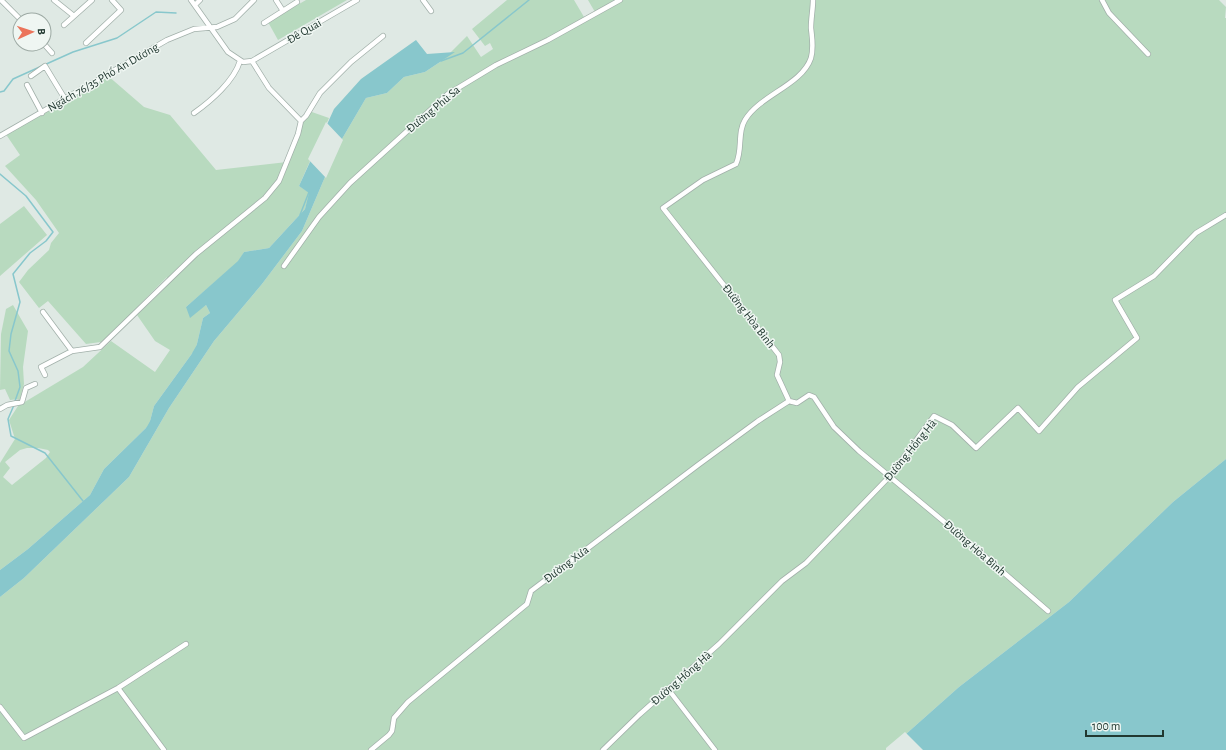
<svg xmlns="http://www.w3.org/2000/svg" width="1226" height="750" viewBox="0 0 1226 750" font-family="'Alegreya Sans',sans-serif">
  <rect width="100%" height="100%" fill="#dfe9e4"/>
  <path fill="#b8dabf" fill-rule="evenodd" d="M306 0H347L278 40 268 22Z
    M507 0H574L584 17 595 12 588 0H1219L1226 7 1225 18H1226V459L1173 502 1069 602 959 687 888 750H0V597L24 578 129 477 169 408 214 341 262 284 302 231 339 144 366 98 387 93 404 77 425 72 443 60 467 36 481 57 493 49 490 43 485 46 472 29Z
    M107 75 144 107 170 115 216 170 287 162 301 121 309 111 329 118 299 186 310 193 305 209 269 248 244 252 239 261 186 307 199 309 206 305 210 313 203 318 196 348 154 406 149 425 104 469 90 495 28 549 0 570V463L15 439 9 420 18 406 83 367 111 341 155 372 170 350 155 341 137 315 163 290 167 277 109 336 101 342 86 344 48 301 39 308 19 282 28 270 49 250 51 243 59 233 36 200 5 166 20 155 5 133ZM27 448H38L48 450 50 452 46 458 12 485 3 477 10 468 5 462 20 450Z
    M24 206 47 235 0 276V224Z
    M13 305 28 331 23 367 24 384 20 399 10 400 5 389 0 390 1 334 6 309Z"/>
  <path fill="#88c7cc" d="M416 40 427 54 455 52 425 72 404 77 387 93 366 98 339 144 302 231 262 284 214 341 169 408 129 477 24 578 0 597V570L28 549 90 495 104 469 149 425 154 406 196 348 203 318 210 313 206 305 190 318 186 307 238 261 244 252 269 248 305 209 309 193 299 186 334 109 361 79Z
    M1226 459V750H888L959 687 1069 602 1173 502Z"/>
  <path fill="#dfe9e4" d="M326 122 343 140 326 178 308 159Z
    M905 732 923 750H886V748Z"/>
  <g fill="none" stroke-linecap="round" stroke-linejoin="round">
    <path stroke="#88c7cc" stroke-width="1.5" d="M441 61 463 53 529 0
      M0 92 4 91 13 79 73 52 117 38 156 12 176 13
      M0 174 26 196 53 232 46 241 30 253 13 274 20 302 11 334 9 351 18 371 20 387 15 401
      M300 215 309 192
      M193 353 197 346
      M14 405 8 419 11 436 45 453 83 501
      M147 428 151 421"/>
    <g stroke="#a2b0aa" stroke-width="6">
      <path id="minor" d="M1 0 21 20
        M54 0 74 16
        M191 0 228 52 243 62 252 61 357 0
        M276 0 283 11
        M423 0 431 11
        M813 0C813 9 811 18 811 28 812 38 814 47 811 58 802 85 760 95 745 120 737 133 743 149 736 164L703 180 663 208 779 355 780 362 777 375 789 401 797 403 809 395 814 397 834 427 859 451 966 540 1048 611
        M1102 0 1109 13 1148 54
        M195 5 200 0
        M264 23 297 2
        M64 25 92 0
        M86 43 121 10 112 0
        M44 44 52 53
        M252 61 269 88 301 121
        M31 76 45 66 65 99
        M27 85 42 113
        M194 113C211 101 234 81 240 61
        M0 136 167 40 194 29 217 27 235 19 254 0
        M284 266 319 217 350 183 448 94 496 65 548 40 620 0
        M43 312 72 351
        M45 375 41 367 72 351 100 347 196 254 265 198 279 181 298 134 301 121 306 116 320 93 351 62 383 36
        M0 409 7 405 22 402 26 388 35 384
        M118 688 164 750
        M668 689 715 750
        M0 707 24 738 118 688 186 644
        M371 750 389 735 392 731 394 718 408 702 527 604 531 591 698 465 758 421 789 401
        M603 750 639 715 719 644 782 581 806 563 890 476 934 416 952 425 976 448 1018 408 1039 431 1078 387 1137 338 1115 300 1154 276 1196 233 1226 215"/>
    </g>
    <use href="#minor" stroke="#fff" stroke-width="4.5"/>
  </g>
  <g text-anchor="middle" dominant-baseline="central" stroke-width="3" stroke-linejoin="round" paint-order="stroke">
    <g font-size="12" fill="#213830" stroke="#eff6f2">
      <text transform="translate(304 31) rotate(-30)">Đê Quai</text>
      <text transform="translate(103 77) rotate(-30)">Ngách 76/35 Phố An Dương</text>
      <text transform="translate(433 109) rotate(-40)">Đường Phù Sa</text>
      <text transform="translate(749 316) rotate(52)">Đường Hòa Bình</text>
      <text transform="translate(910 450) rotate(-51)">Đường Hồng Hà</text>
      <text transform="translate(975 548) rotate(41)">Đường Hòa Bình</text>
      <text transform="translate(566 564) rotate(-37)">Đường Xưa</text>
      <text transform="translate(681 678) rotate(-41)">Đường Hồng Hà</text>
    </g>
  </g>
  <g transform="translate(32 32) rotate(87)"><circle r="19" fill="#eff6f2" stroke="#9daaa4"/>
  <path d="M0-3L7 15L0 10L-7 15Z" fill="#eb745b"/>
  <text y="-6" font-size="11" font-weight="bold" text-anchor="middle" fill="#213830">B</text>
  </g>
  <path d="M1086 730v6h77v-6" fill="none" stroke="#213830" stroke-width="2"/>
  <text x="1092" y="730" font-size="12" fill="#213830" stroke="#eff6f2" stroke-width="3" paint-order="stroke">100 m</text>
</svg>
